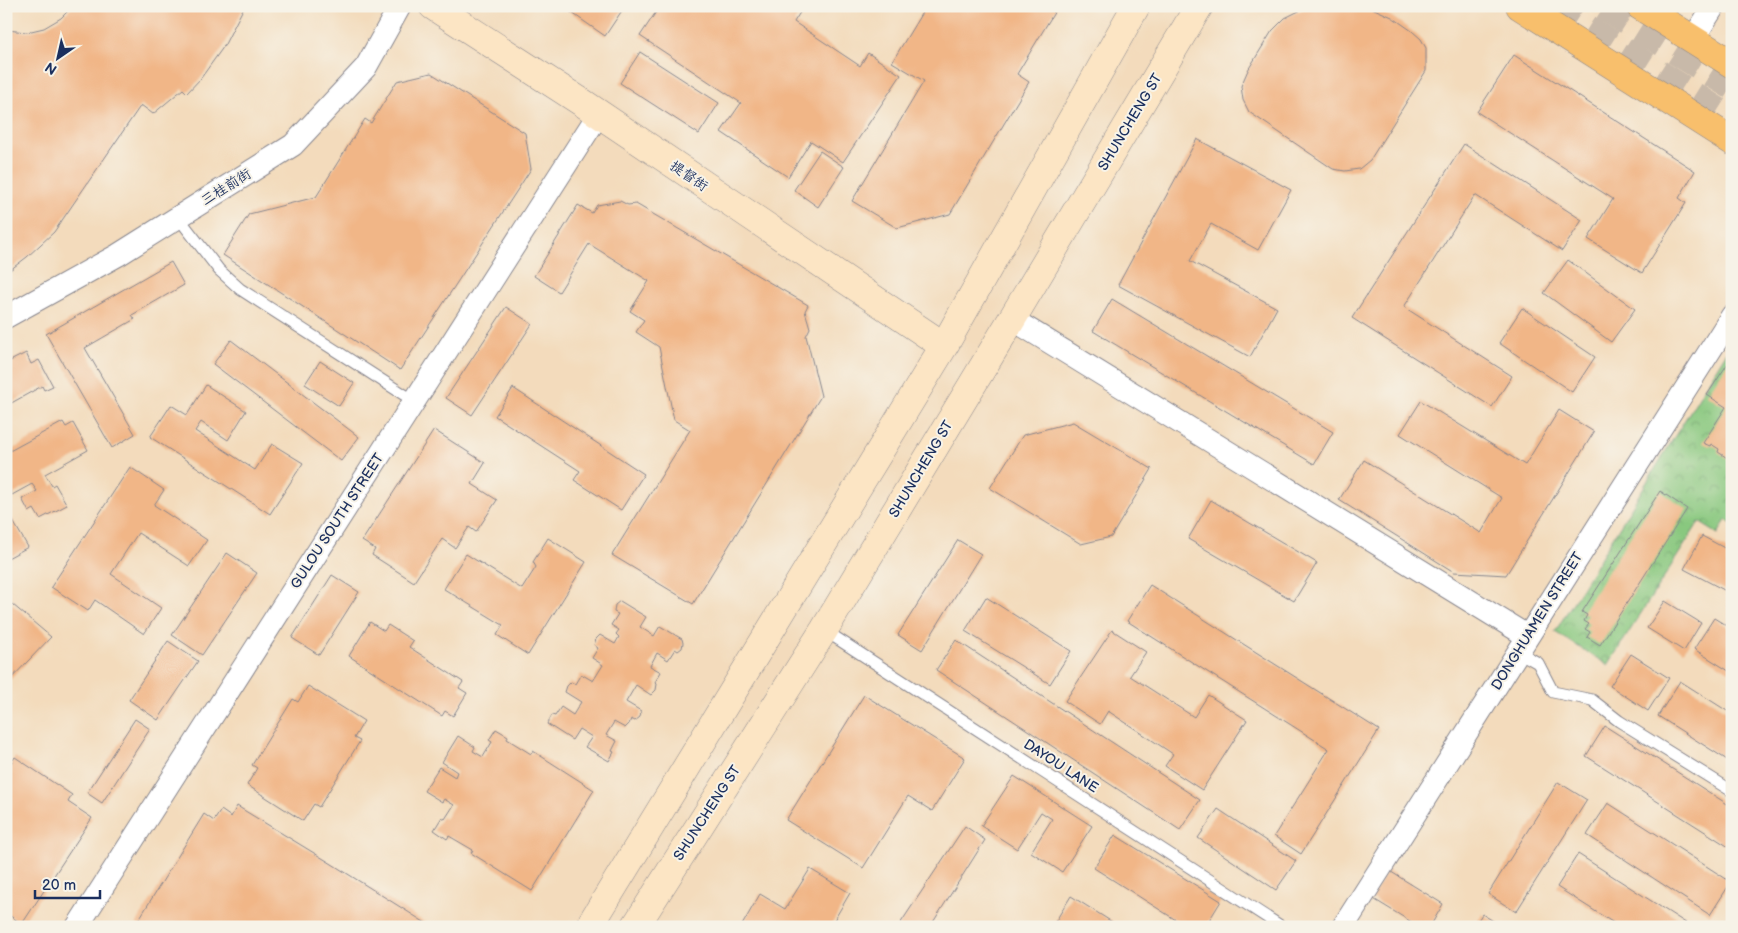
<svg xmlns="http://www.w3.org/2000/svg" width="1738" height="933" viewBox="0 0 1738 933" font-family="'Balsamiq Sans','LXGW WenKai TC',sans-serif">
  <defs>
    <pattern id="park-crowns" width="20" height="18" patternUnits="userSpaceOnUse" patternTransform="scale(1.25)"><rect width="20" height="18" fill="#89c87f"/><path d="M2 6a3 3 0 1 1 6 0M12 15a3 3 0 1 1 6 0" fill="none" stroke="#6fa36b"/></pattern>
  </defs>
  <rect width="100%" height="100%" fill="#f7f3e8"/>
  <filter id="ink" filterUnits="userSpaceOnUse"><feTurbulence type="fractalNoise" baseFrequency=".02" numOctaves="2"/><feDisplacementMap in="SourceGraphic" scale="10" xChannelSelector="R" yChannelSelector="G"/><feConvolveMatrix kernelMatrix="1 2 1 2 8 2 1 2 1" color-interpolation-filters="sRGB"/></filter>
  <filter id="wash" filterUnits="userSpaceOnUse"><feTurbulence type="fractalNoise" baseFrequency=".0096" numOctaves="4" result="noise"/><feDisplacementMap in="SourceGraphic" scale="20" xChannelSelector="R" yChannelSelector="G"/><feGaussianBlur stdDeviation="1.12" result="paint"/><feColorMatrix in="noise" values="0 0 0 0 0 0 0 0 0 0 0 0 0 0 0 0 0 1.4 0 .05"/><feComposite in="paint" operator="in"/></filter>
  <g filter="url(#wash)">
    <rect width="100%" height="100%" fill="#f3dbbc"/>
    <path fill="url(#park-crowns)" stroke="#527c6e" d="M1732 343V524L1726 520 1718 534 1699 522 1608 665 1555 632Z"/>
    <g id="blocks">
      <path fill="#f1b687" d="M73 6 244 7 224 46 201 78 187 93 183 89 153 114 141 105 54 232 27 257 6 273V30L27 32 44 28 61 18Z
        M562 6H625L605 36Z
        M660 6H804L794 22 860 66 868 53 901 75 843 162 811 141 788 177 721 132 741 103 640 36Z
        M926 6H1058L1017 74 1029 82 950 214 897 228 852 201 924 81 892 62Z
        M1309 6 1372 8 1392 17 1412 31 1421 39 1426 48V71L1370 160 1359 169 1345 171 1333 169 1249 112 1243 100 1241 86 1248 70 1272 31 1285 18Z
        M640 52 719 103 699 134 620 83Z
        M1514 55 1695 171 1679 198 1686 203 1642 273 1588 239 1613 199 1477 112Z
        M431 73 525 133 531 169 400 370 223 255 249 214 316 197 365 119 371 123 397 81Z
        M1197 139 1291 190 1258 250 1211 224 1190 261 1277 308 1250 357 1118 285Z
        M1464 144 1582 220 1562 251 1475 195 1404 307 1512 376 1492 407 1352 318Z
        M820 151 844 167 818 207 794 190Z
        M620 201 628 205 636 204 808 305 805 311 810 328 806 336 821 396 693 604 612 555 690 430 674 420 659 347 636 332 644 320 630 311 649 281 589 244 559 292 534 276 578 205 592 213 597 205Z
        M1568 260 1635 309 1611 342 1544 293Z
        M171 262 184 285 132 315 135 319 85 348 135 434 112 448 46 334Z
        M1112 299 1333 432 1314 464 1093 331Z
        M506 307 532 324 472 415 446 398Z
        M1522 308 1595 357 1572 392 1499 343Z
        M231 340 359 437 341 461 213 364Z
        M26 353 31 364 39 360 53 386 44 390 42 386 6 406V363Z
        M1732 357V461L1718 452 1719 449 1711 444 1710 446 1703 443 1726 407 1707 395Z
        M320 361 354 383 339 406 305 384Z
        M206 385 246 411 228 440 201 422 195 431 255 470 272 444 303 463 270 514 150 437 171 405 187 415Z
        M513 388 644 474 621 510 574 480 580 471 495 416Z
        M1421 401 1525 465 1559 410 1594 432 1506 575 1454 572 1339 500 1364 460 1481 533 1502 498 1400 434Z
        M63 422 66 427 73 423 88 450 45 474 52 486 55 484 67 505 40 519 34 509 29 512 22 499 37 491 32 484 12 495 6 484V453Z
        M1073 422 1152 469 1111 537 1081 544 990 488 1023 435Z
        M434 430 485 463 472 484 497 500 476 532 469 527 455 548 442 539 414 582 372 555 375 549 362 541Z
        M130 467 164 490 154 505 207 540 189 566 138 533 111 574 161 608 144 634 95 600 88 611 51 587Z
        M1660 491 1687 509 1600 645 1587 637 1590 632 1585 629 1589 624 1584 621 1587 615 1582 612Z
        M1211 500 1317 563 1294 601 1188 539Z
        M6 509 28 547 6 559Z
        M1702 536 1732 552V580L1726 591 1684 569Z
        M548 538 586 562 528 655 497 635 503 625 444 589 466 554 522 589 536 567 533 562Z
        M958 540 981 554 922 650 898 635Z
        M227 553 257 573 202 655 172 635Z
        M332 575 359 592 319 655 292 638Z
        M1150 585 1379 730 1301 854 1274 836 1329 749 1127 621Z
        M986 597 1071 651 1050 684 965 631Z
        M6 599 51 637 6 684Z
        M620 601 646 617 640 627 654 636 660 626 682 639 683 643 682 648 678 651 675 649 668 660 657 653 650 666 661 672 655 682 657 684 656 690 651 695 636 685 626 702 641 711 640 717 635 721 631 719 629 724 625 728 614 722 606 735 617 741 612 751 614 752 609 761 585 747 592 737 579 729 572 740 547 724 552 715 555 716 561 707 573 715 581 702 565 692 567 686 571 682 575 684 581 674 593 681 603 665 592 658 598 648 594 645 596 639 600 635 615 644 619 637 616 634 619 630 611 625 618 614 614 612 615 605Z
        M1665 601 1701 623 1684 651 1647 628Z
        M1714 618 1732 629V673L1694 649Z
        M370 622 384 631 388 625 413 641 409 647 463 682 459 688 467 693 453 716 445 711 442 716 349 656Z
        M1112 630 1146 652 1130 676 1194 717 1208 695 1247 720 1202 790 1165 766 1173 754 1108 711 1100 724 1065 701Z
        M956 640 1200 800 1180 830 936 670Z
        M168 641 198 661 158 720 129 700Z
        M1631 654 1669 678 1648 711 1610 686Z
        M1680 681 1732 714V763L1658 716Z
        M308 686 364 721 354 738 360 741 319 807 314 804 303 821 247 785 257 768 252 765 293 699 298 702Z
        M864 695 965 758 932 811 908 796 863 868 786 820Z
        M135 719 150 729 102 803 87 793Z
        M1605 726 1732 807V849L1586 756Z
        M496 729 508 736 507 739 531 754 533 751 594 790 532 891 471 853 473 850 449 836 447 839 434 830 442 817 445 819 454 805 444 799 442 802 424 791 439 767 455 777 457 772 442 762 458 736 475 747 473 751 483 757 492 742 489 740Z
        M15 757 72 795 68 802 92 818 22 924 6 913V770Z
        M1014 776 1092 826 1062 872 1031 852 1052 819 1041 812 1017 849 981 826Z
        M1558 782 1587 800 1516 912 1488 894Z
        M1608 803 1731 882 1710 915 1587 835Z
        M237 806 332 864 432 927H140L136 924 204 814 214 821 221 810 231 817Z
        M1218 809 1296 861 1276 890 1198 838Z
        M965 826 985 840 930 927H898Z
        M1115 835 1221 901 1205 927H1187L1094 868Z
        M1578 854 1692 927H1620L1557 887Z
        M810 869 850 893 830 927H741L760 894 785 909Z
        M1388 870 1443 904 1430 927H1411L1413 923 1372 898Z
        M1071 896 1120 927H1052Z
        M1482 914 1503 927H1474Z"/>
    </g>
  </g>
  <g filter="url(#ink)">
    <use href="#blocks" fill-opacity="0" stroke="#87858d" stroke-width="1"/>
    <g fill="none" stroke-linecap="round" stroke-linejoin="round">
      <path stroke="#c8b9a9" stroke-width="28" stroke-dasharray="28 14" stroke-linecap="butt" d="M1552 6 1732 120
        M1604 6 1732 86"/>
      <g stroke="#87858d" stroke-width="13">
        <path id="service" d="M178 217 219 270 240 289 414 401
          M824 630 1282 927
          M1517 651 1538 663 1553 692 1592 700 1619 721 1732 791"/>
      </g>
      <g stroke="#87858d" stroke-width="24">
        <path id="minor" d="M1693 39 1714 6
          M6 317 118 255 293 145 366 67 400 6
          M1012 319 1527 636
          M77 927 598 115
          M1343 927 1732 316"/>
      </g>
      <g stroke="#87858d" stroke-width="29">
        <path id="secondary" d="M433 6 583 103 944 346
          M589 927 944 346 1136 6
          M635 927 824 630 1012 319 1199 6"/>
      </g>
      <g stroke="#87858d" stroke-width="29">
        <path id="primary" d="M1520 6 1732 141
          M1640 6 1732 64"/>
      </g>
      <use href="#service" stroke="#fff" stroke-width="11"/>
      <use href="#minor" stroke="#fff" stroke-width="22"/>
      <use href="#secondary" stroke="#fce5c4" stroke-width="28"/>
      <use href="#primary" stroke="#f8bf6c" stroke-width="28"/>
    </g>
  </g>
  <g text-anchor="middle" dominant-baseline="central" stroke-width="4" stroke-linejoin="round" paint-order="stroke">
    <g font-size="14" fill="#1b2f5e" stroke="#f7f3e8">
      <text transform="translate(1130 122) rotate(-59)">SHUNCHENG ST</text>
      <text transform="translate(689 176) rotate(34)">提督街</text>
      <text transform="translate(226 187) rotate(-32)">三桂前街</text>
      <text transform="translate(921 469) rotate(-59)">SHUNCHENG ST</text>
      <text transform="translate(337 521) rotate(-57)">GULOU SOUTH STREET</text>
      <text transform="translate(1537 621) rotate(-58)">DONGHUAMEN STREET</text>
      <text transform="translate(1061 766) rotate(33)">DAYOU LANE</text>
      <text transform="translate(707 813) rotate(-57)">SHUNCHENG ST</text>
    </g>
  </g>
  <rect width="1738" height="933" fill="none" stroke="#f7f3e8" stroke-width="25"/>
  <g transform="translate(58 58) rotate(214)" stroke="#f7f3e8" stroke-width="4" paint-order="stroke">
  <path d="M0-4L9 19L0 12L-9 19Z" fill="#1b2f5e"/>
  <text y="-8" font-size="14" font-weight="bold" text-anchor="middle" fill="#1b2f5e">N</text>
  </g>
  <path d="M35 890v8h65v-8" fill="none" stroke="#1b2f5e" stroke-width="2.5"/>
  <text x="42" y="890" font-size="15" fill="#1b2f5e" stroke="#f7f3e8" stroke-width="4" paint-order="stroke">20 m</text>
</svg>
